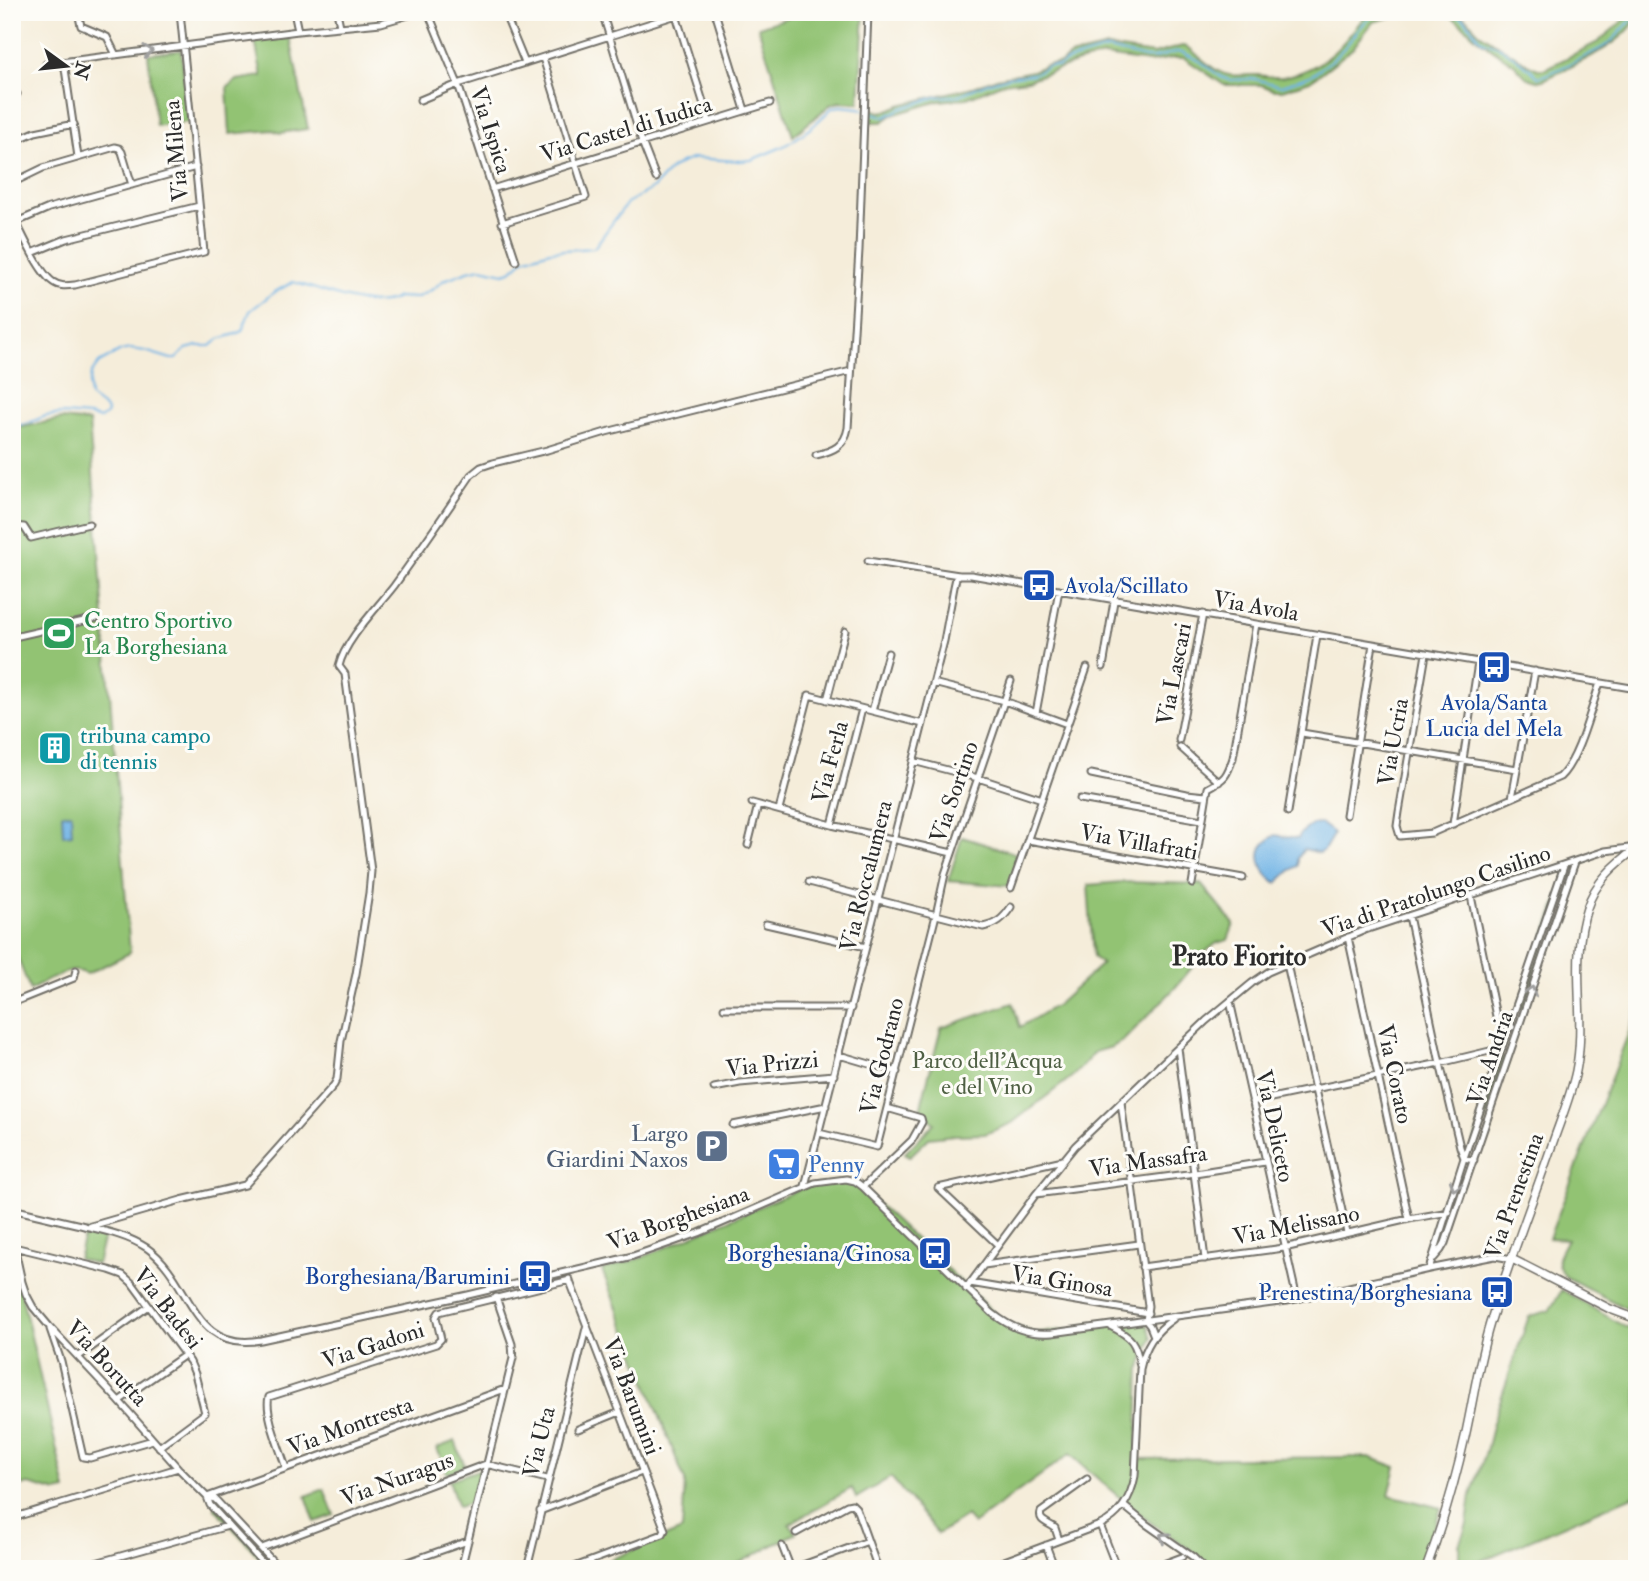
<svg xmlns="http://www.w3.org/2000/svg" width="1649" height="1581" viewBox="0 0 1649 1581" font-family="'IM FELL Double Pica',serif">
  <rect width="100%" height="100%" fill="#fdfcf7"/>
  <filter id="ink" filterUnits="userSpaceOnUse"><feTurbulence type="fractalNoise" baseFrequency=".0143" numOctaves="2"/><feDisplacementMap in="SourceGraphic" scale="14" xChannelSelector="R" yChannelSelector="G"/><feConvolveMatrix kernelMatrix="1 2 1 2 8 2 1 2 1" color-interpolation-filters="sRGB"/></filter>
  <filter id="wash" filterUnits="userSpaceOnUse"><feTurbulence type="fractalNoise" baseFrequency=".00686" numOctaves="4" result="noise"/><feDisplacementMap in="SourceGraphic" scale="28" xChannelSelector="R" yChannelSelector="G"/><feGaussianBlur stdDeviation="1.57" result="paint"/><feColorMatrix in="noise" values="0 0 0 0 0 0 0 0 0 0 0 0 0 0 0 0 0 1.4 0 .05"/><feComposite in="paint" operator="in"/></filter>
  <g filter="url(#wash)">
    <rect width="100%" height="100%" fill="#f5edda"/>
    <path fill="#92c373" stroke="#5e774f" stroke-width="2" d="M807 12H864L859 103 839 102 830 105 793 136 758 27Z
      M1369 12H1408L1373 22 1352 49 1321 73 1310 81 1282 90H1274L1261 85H1224L1184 58H1173L1149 62 1104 56 1078 62 1028 80 1003 83 967 98 939 101 892 115 882 122H869V108L880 112 886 111 900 105 973 87 997 78 1033 71 1046 65 1061 63 1070 56 1107 47 1154 54 1182 46 1188 47C1198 55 1207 65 1218 71 1230 78 1242 75 1255 75 1264 75 1274 78 1282 77 1324 70 1343 45 1367 13Z
      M1445 12 1459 13 1469 21 1478 32 1529 65 1538 69H1545L1598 42 1633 12H1637C1637 40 1565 69 1543 80L1536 81 1526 77 1515 65 1479 40 1465 27Z
      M290 38 308 129 280 133 273 130 230 134 227 88 237 80 262 76 255 41Z
      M181 50 189 122 156 126 148 54Z
      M62 419 89 422 130 953 87 974C69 964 47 982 30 990L12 943V429Z
      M962 837 1020 855 1010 886 948 881Z
      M1569 868H1571L1523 1009 1519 1007Z
      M1122 882 1201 884 1234 924 1228 940 1217 943 1204 953 1174 989 1124 1040 1112 1047 1095 1052 1074 1075 1012 1123 985 1134 954 1135 929 1138 910 1156 905 1153 934 1123 920 1110 941 1028 1013 1003 1020 1027 1058 1004 1102 964 1093 957 1088 885Z
      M1637 1008V1311L1627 1309 1566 1277C1552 1262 1558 1256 1567 1239L1549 1238 1634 1019Z
      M1502 1057 1506 1058 1477 1146 1473 1145Z
      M853 1181 1005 1323 1034 1333 1146 1321 1152 1338 1140 1369 1137 1459 1369 1457 1396 1467 1389 1495 1441 1508 1420 1569H1211C1194 1549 1170 1537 1150 1522 1122 1501 1096 1477 1070 1454L973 1524 966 1516 938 1534 891 1477 856 1498 852 1488 789 1524 796 1533 737 1564 738 1569H612L609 1560 682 1530 685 1481 602 1270 641 1258 807 1186Z
      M85 1231 104 1236 97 1264 78 1259Z
      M12 1253 66 1490 57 1492 29 1484 12 1488Z
      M1562 1290 1627 1328 1637 1327V1494L1464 1568 1459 1558V1545L1467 1524 1471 1495 1486 1451 1494 1419 1529 1316 1549 1311Z
      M455 1441 465 1467 447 1474 437 1448Z
      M481 1469 473 1502 458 1507 449 1480Z
      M324 1489 334 1515 315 1522 306 1496Z
      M215 1505H217L275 1569H270L214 1507Z"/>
    <path fill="#70b3e5" stroke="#4e6f88" stroke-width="2" d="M71 813 72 834 63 835 62 814Z
      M1313 824H1321L1332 832 1333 835 1324 850 1320 853 1304 849 1298 858V866L1291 870 1277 883C1265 878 1256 860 1262 847 1265 842 1271 838 1275 835L1298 839 1301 833Z"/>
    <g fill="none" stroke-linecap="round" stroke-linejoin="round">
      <path stroke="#70b3e5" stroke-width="2" d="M1449 12 1464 19 1482 41 1500 47 1530 69 1538 77C1547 76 1601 49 1609 43 1619 35 1627 23 1637 15
        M12 426 26 424 46 416 63 414 89 416 100 419 106 415 107 412 105 408 90 397 89 386 91 374 99 363 121 351 130 349 145 351 171 359H176L186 349 198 346H211L219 339 236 334 242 331 250 311 273 293 293 282C317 288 376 314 397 297L416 298 433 289 444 280 468 271 481 268 504 273 511 271 524 259 550 251 594 248 627 203 653 188 672 168 683 162 695 158 736 161 751 160 782 147 794 140 812 127 832 108 840 106 859 108 885 117 900 109 936 97 957 96 988 83 1009 77 1034 74 1048 66H1059L1067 61 1107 49 1146 58H1154L1177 52H1182L1198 60 1221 77 1229 80 1255 79 1281 86 1310 76 1331 61 1344 48 1365 22 1373 16 1390 12"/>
    </g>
  </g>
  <g filter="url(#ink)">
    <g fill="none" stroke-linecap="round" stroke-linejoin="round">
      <g stroke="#726f68" stroke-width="9">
        <path id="minor" d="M78 12 81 26 107 37 116 55
          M294 12 298 31
          M337 12 340 26
          M428 12 458 84 516 261
          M504 12 525 63
          M602 12 642 142 656 178
          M715 12 745 110
          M676 15 709 121
          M64 62 78 157
          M46 64 298 31 381 23 419 12
          M12 96 17 94
          M420 100 458 84 686 12
          M12 142 35 132 74 124
          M12 183 43 168 115 147 119 148 122 152 132 185
          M492 189 770 103
          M12 213C20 230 39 273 53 282 60 287 67 286 75 285L204 252 180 12
          M502 223 586 197 543 58
          M12 224 49 208 196 167
          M32 253 66 239 199 206
          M816 455C833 451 845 446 848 428L859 250 868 12
          M12 526 24 527 31 538 89 524
          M868 561 959 575H971C1193 613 1415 652 1637 689
          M14 637 97 618
          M1426 654 1399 812 1397 826 1400 836 1432 833 1560 777C1579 759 1591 708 1600 683
          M1103 667 1114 601
          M933 683 1004 701 1067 724
          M827 700 845 631
          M872 711 888 653
          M1036 713 1059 590
          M1302 733 1517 769
          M1179 740 1203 614
          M1180 747 1219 782
          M913 761 978 778 1042 799
          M1091 774 1187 794 1206 796
          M1512 798 1535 671
          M1080 799 1202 820
          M752 803 832 825 952 853
          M779 810 809 695 923 724
          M1288 812 1317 635
          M1346 815 1373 644
          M1453 824 1478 663
          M832 825 862 709
          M1028 840 1243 878
          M748 845 758 805
          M809 882 983 927C997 924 1003 919 1011 907
          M1192 884 1208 788C1225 779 1227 776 1233 758L1256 624
          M1011 888 1087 668
          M1471 896 1497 1021 1512 1027
          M1409 916 1440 1063 1460 1147 1464 1158 1474 1160
          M766 924 866 947
          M1348 937 1409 1219
          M1287 964 1347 1233
          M1230 1001 1297 1299
          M12 1003 74 978 76 970
          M724 1008H851
          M1178 1048 1205 1259
          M839 1055 897 1072
          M714 1088 740 1083 834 1075
          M1121 1102 1148 1306 1146 1321 1150 1326 1154 1336
          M1252 1102 1440 1063 1502 1048
          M733 1125 826 1106
          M819 1133 877 1147 936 915 945 874 1011 681
          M805 1186 944 641 954 587 956 578 959 575
          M863 1187 912 1140 922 1122 921 1118 887 1108
          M1036 1194 1195 1173 1265 1162
          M12 1209C33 1214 54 1219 76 1224 100 1230 126 1234 147 1248 193 1280 190 1353 261 1340L468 1295 633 1256 699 1233 815 1183 846 1179 855 1181 863 1187 992 1313C1011 1328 1028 1335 1052 1333L1287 1301 1429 1269 1495 1256 1512 1259
          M91 1226 181 1200 245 1185 334 1085 337 1079 341 1041 356 974 369 893 371 871 345 674 339 666C345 640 377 608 394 586 420 550 446 512 471 475L481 467 493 463 547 450 606 432 851 371
          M12 1236 22 1282 26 1294 33 1307 49 1326 119 1401 178 1468 207 1497 210 1505 268 1569
          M998 1245 938 1188 1063 1160
          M14 1247 109 1270 123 1275 132 1283 190 1362 195 1374 205 1413 159 1447
          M1434 1258 1441 1250 1445 1243 1575 862
          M984 1265 1139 1244
          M1142 1267 1284 1248 1409 1219 1449 1212
          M1429 1269 1464 1158 1564 866
          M970 1283 1148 1313
          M966 1289 1036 1194 1075 1146 1206 1021 1252 983 1268 972 1365 930 1605 851 1637 847
          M1110 1326C1132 1337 1136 1342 1140 1366
          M50 1329 61 1361 83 1457 90 1458 153 1440
          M78 1357 149 1306
          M119 1401 185 1355
          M578 1429 620 1412
          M286 1468C281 1452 264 1412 269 1397L436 1344 441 1339 436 1317 439 1312 570 1280
          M207 1497 505 1389
          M207 1497 215 1499 280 1569
          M1124 1506 1146 1524 1193 1557 1205 1569
          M540 1511 642 1472
          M12 1518 178 1468
          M1100 1525 1117 1569
          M796 1533 847 1505 852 1504 856 1508 878 1569
          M1059 1540 1055 1528C1048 1522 1038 1522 1041 1512L1087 1479
          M1046 1545 1055 1569
          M782 1546 791 1569
          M262 1548 486 1464 547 1479
          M800 1566 868 1541
          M74 1569 228 1526
          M388 1569 468 1541
          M461 1569 513 1358 512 1344 496 1297
          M527 1569 587 1324
          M569 1569 663 1534 665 1530 569 1279
          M983 1569 1100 1525C1121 1515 1131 1498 1135 1476L1140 1369C1145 1346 1154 1332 1173 1319
          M1150 1569 1182 1557
          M1550 1569H1559"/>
      </g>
      <g stroke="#726f68" stroke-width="10">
        <path id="major" d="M1512 1259 1610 1309 1637 1319
          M1426 1569C1442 1526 1455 1482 1465 1437 1474 1397 1479 1356 1492 1317 1510 1258 1533 1201 1553 1142 1561 1119 1571 1095 1576 1071 1587 1017 1569 962 1587 908 1595 882 1615 864 1637 848"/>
      </g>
      <use href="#minor" stroke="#fff" stroke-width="5"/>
      <use href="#major" stroke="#fff" stroke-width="7"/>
    </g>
    <defs><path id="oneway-chevron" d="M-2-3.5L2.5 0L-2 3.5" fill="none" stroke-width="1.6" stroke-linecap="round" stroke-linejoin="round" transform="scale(1.75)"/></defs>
    <g stroke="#a0a0a0">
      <use href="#oneway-chevron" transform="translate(148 51) rotate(-7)"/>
      <use href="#oneway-chevron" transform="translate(1531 991) rotate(-71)"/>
      <use href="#oneway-chevron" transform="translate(1455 1186) rotate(108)"/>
      <use href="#oneway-chevron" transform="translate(1164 1537) rotate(-145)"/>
    </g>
  </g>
  <defs>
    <g id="bus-square" transform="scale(1.75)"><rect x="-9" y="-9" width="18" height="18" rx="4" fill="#1a4fb4" stroke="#fdfcf7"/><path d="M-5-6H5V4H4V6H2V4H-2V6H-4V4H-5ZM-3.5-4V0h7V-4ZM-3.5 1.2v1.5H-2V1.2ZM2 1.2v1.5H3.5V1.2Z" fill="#fff"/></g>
    <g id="stadium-square" transform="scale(1.75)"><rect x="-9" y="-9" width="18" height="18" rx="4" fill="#2e9e5b" stroke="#fdfcf7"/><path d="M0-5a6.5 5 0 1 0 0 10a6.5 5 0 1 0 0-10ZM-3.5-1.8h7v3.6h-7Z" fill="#fff"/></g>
    <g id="building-square" transform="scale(1.75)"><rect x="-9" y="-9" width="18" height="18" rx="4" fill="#0f9aa8" stroke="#fdfcf7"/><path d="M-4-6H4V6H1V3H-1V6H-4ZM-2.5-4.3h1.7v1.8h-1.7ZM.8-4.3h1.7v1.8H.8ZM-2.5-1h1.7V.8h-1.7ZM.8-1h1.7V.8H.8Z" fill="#fff"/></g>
    <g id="parking-square" transform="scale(1.75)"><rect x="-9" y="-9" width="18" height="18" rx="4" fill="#5c6f8a" stroke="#fdfcf7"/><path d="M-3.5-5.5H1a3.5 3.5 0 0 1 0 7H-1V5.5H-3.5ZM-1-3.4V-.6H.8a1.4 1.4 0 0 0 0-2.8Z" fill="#fff"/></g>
    <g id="supermarket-square" transform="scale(1.75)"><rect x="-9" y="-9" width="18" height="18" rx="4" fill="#3f7fe0" stroke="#fdfcf7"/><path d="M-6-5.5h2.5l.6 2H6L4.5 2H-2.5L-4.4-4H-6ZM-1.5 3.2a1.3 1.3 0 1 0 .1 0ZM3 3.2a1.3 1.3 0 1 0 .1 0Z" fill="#fff"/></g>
  </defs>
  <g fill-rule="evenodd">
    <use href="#bus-square" x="1039" y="585"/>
    <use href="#stadium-square" x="59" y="633"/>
    <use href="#bus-square" x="1494" y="667"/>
    <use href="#building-square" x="55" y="748"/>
    <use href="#parking-square" x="712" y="1146"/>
    <use href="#supermarket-square" x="784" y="1164"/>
    <use href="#bus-square" x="935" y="1253"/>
    <use href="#bus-square" x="535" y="1276"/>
    <use href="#bus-square" x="1497" y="1292"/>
  </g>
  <g text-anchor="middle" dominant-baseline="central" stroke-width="6" stroke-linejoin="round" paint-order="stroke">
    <g font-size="23" fill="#2b2b2b" stroke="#fdfcf7">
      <text transform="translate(626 129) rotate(-17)">Via Castel di Iudica</text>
      <text transform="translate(491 130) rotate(72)">Via Ispica</text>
      <text transform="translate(176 151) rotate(-95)">Via Milena</text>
      <text transform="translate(1256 606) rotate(10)">Via Avola</text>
      <text transform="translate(1174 674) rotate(-79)">Via Lascari</text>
      <text transform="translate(1393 742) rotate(-80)">Via Ucria</text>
      <text transform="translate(830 762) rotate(-75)">Via Ferla</text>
      <text transform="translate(954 792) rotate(-71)">Via Sortino</text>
      <text transform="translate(1139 842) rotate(10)">Via Villafrati</text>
      <text transform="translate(866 876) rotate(-76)">Via Roccalumera</text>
      <text transform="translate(1436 891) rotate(-19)">Via di Pratolungo Casilino</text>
      <text transform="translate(882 1056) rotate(-76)">Via Godrano</text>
      <text transform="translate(1490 1058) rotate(-71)">Via Andria</text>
      <text transform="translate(772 1064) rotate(-6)">Via Prizzi</text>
      <text transform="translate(1395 1074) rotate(78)">Via Corato</text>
      <text transform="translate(1275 1126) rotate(78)">Via Deliceto</text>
      <text transform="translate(1148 1161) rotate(-8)">Via Massafra</text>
      <text transform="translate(1514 1196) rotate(-70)">Via Prenestina</text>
      <text transform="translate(678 1218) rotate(-20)">Via Borghesiana</text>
      <text transform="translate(1296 1225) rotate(-11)">Via Melissano</text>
      <text transform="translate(1062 1281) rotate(9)">Via Ginosa</text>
      <text transform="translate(168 1308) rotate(52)">Via Badesi</text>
      <text transform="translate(373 1345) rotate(-18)">Via Gadoni</text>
      <text transform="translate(107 1363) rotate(47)">Via Borutta</text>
      <text transform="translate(632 1396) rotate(69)">Via Barumini</text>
      <text transform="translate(350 1426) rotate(-20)">Via Montresta</text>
      <text transform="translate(539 1442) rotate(-76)">Via Uta</text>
      <text transform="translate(397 1479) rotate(-20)">Via Nuragus</text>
    </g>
    <g font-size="23" fill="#164399" stroke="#fdfcf7" text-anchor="end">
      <text x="1064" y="585" text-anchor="start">Avola/Scillato</text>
      <text x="1494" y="702" text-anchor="middle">Avola/Santa<tspan x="1494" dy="26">Lucia del Mela</tspan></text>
      <text x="911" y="1253">Borghesiana/Ginosa</text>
      <text x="510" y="1276">Borghesiana/Barumini</text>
      <text x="1472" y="1292">Prenestina/Borghesiana</text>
    </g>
    <g font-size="23" fill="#27864d" stroke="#fdfcf7" text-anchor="start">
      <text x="84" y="620">Centro Sportivo<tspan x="84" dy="26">La Borghesiana</tspan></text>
    </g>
    <g font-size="23" fill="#0d838f" stroke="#fdfcf7" text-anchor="start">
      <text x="80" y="735">tribuna campo<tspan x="80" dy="26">di tennis</tspan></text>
    </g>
    <g font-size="23" fill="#4f6044" stroke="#fdfcf7">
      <text x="987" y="1060">Parco dell'Acqua<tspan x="987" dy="26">e del Vino</tspan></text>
    </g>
    <g font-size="23" fill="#4e5e75" stroke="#fdfcf7" text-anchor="end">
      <text x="688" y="1133">Largo<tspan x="688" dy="26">Giardini Naxos</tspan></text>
    </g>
    <g font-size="23" fill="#366cbe" stroke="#fdfcf7" text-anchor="start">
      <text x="808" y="1164">Penny</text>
    </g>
    <g font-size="26" font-weight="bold" fill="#2b2b2b" stroke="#fdfcf7">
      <text x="1239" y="957">Prato Fiorito</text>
    </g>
  </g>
  <rect width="1649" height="1581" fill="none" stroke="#fdfcf7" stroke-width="42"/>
  <g transform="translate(66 66) rotate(105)" stroke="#fdfcf7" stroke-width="5" paint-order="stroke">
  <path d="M0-5L12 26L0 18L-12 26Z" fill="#2b2b2b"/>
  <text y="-10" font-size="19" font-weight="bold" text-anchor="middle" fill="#2b2b2b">N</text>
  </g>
</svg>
